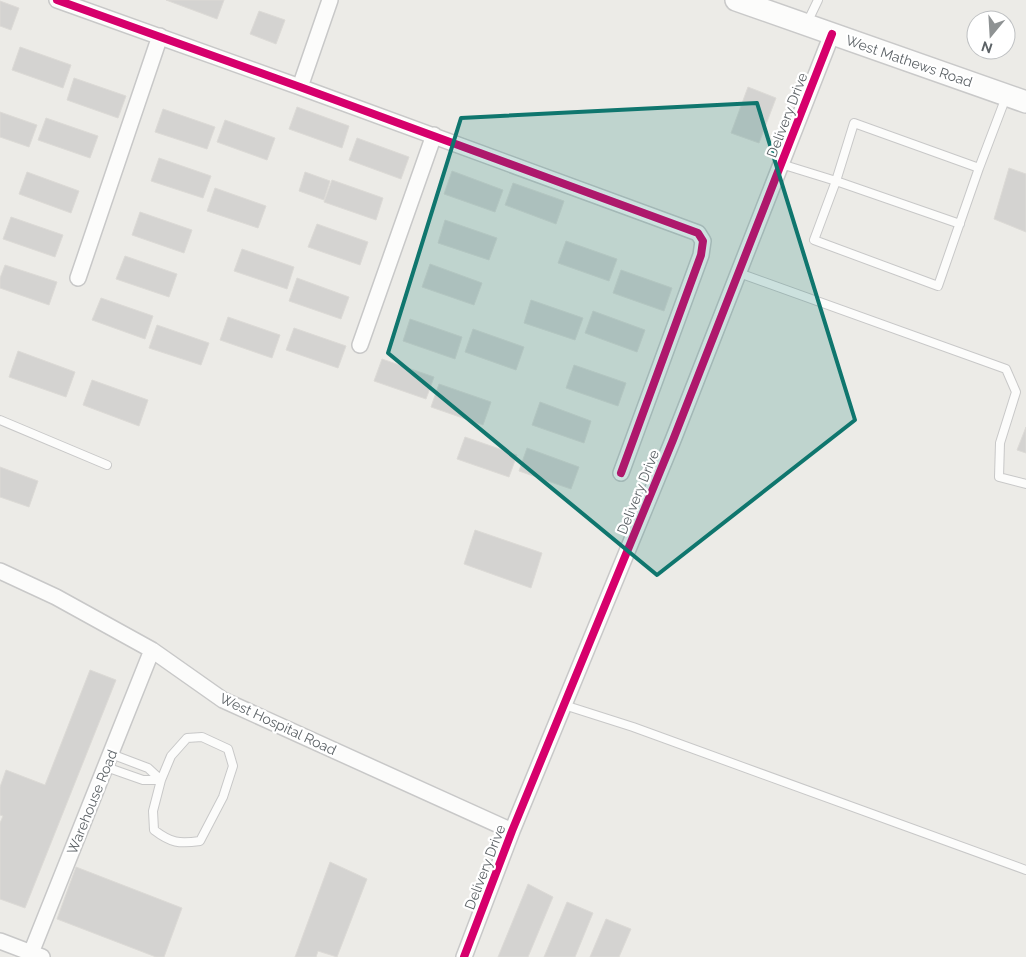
<svg xmlns="http://www.w3.org/2000/svg" width="1026" height="957" viewBox="0 0 1026 957" font-family="Raleway,sans-serif">
  <rect width="100%" height="100%" fill="#ecebe7"/>
  <path fill="#d4d3d1" stroke="#dcdad6" d="M166 0H224L217 19Z
    M0 1 19 8 11 30 0 26Z
    M259 11 285 20 276 44 250 34Z
    M20 47 71 65 63 88 12 70Z
    M74 78 126 96 118 118 67 100Z
    M748 87 776 98 759 143 731 133Z
    M297 107 349 126 342 148 289 129Z
    M163 109 215 127 207 149 155 132Z
    M0 112 37 125 29 147 0 137Z
    M46 118 98 136 90 158 38 140Z
    M225 120 275 138 267 160 217 142Z
    M357 138 409 157 401 179 349 160Z
    M159 158 211 176 203 198 151 181Z
    M1009 168 1026 174V232L994 219Z
    M452 171 503 190 495 212 444 194Z
    M27 172 79 191 71 213 19 194Z
    M305 172 330 181 324 200 299 191Z
    M332 180 383 198 376 220 324 202Z
    M513 183 564 201 556 224 505 205Z
    M215 188 266 206 258 228 207 211Z
    M140 212 192 230 184 253 132 235Z
    M11 217 63 235 55 257 3 239Z
    M445 220 497 238 489 260 438 243Z
    M317 224 368 242 360 265 308 247Z
    M566 241 617 259 609 281 558 263Z
    M242 249 294 267 287 289 234 271Z
    M125 256 177 274 169 297 116 279Z
    M430 264 482 283 474 305 422 287Z
    M5 265 57 282 49 305 0 288V278Z
    M621 270 672 288 664 311 613 293Z
    M297 278 349 297 341 319 289 301Z
    M101 298 153 316 145 339 92 320Z
    M531 300 583 318 575 340 524 323Z
    M593 311 645 330 637 352 585 333Z
    M228 317 280 335 272 358 220 340Z
    M410 319 462 337 455 359 403 341Z
    M157 325 209 343 201 365 149 348Z
    M294 328 346 346 338 368 286 350Z
    M473 329 524 347 516 370 465 352Z
    M18 351 75 372 66 397 9 377Z
    M382 359 434 377 426 399 374 381Z
    M574 365 626 383 618 406 566 388Z
    M92 380 148 400 139 426 83 405Z
    M439 384 491 402 483 425 431 407Z
    M540 402 591 421 584 443 532 425Z
    M1026 427V453L1017 450Z
    M465 437 517 455 509 477 457 459Z
    M527 448 579 467 571 489 519 471Z
    M0 467 38 481 29 507 0 497Z
    M475 530 542 553 531 588 464 564Z
    M90 670 116 680 25 908 0 899V823L3 816 0 815V787L6 770 45 785Z
    M330 862 367 879 337 957 318 951 316 957H295Z
    M76 867 182 908 164 957H156L57 919Z
    M528 884 553 897 528 957H498Z
    M567 902 593 913 575 957H544Z
    M606 919 631 929 619 957H590Z"/>
  <g fill="none" stroke-linecap="round" stroke-linejoin="round">
    <g stroke="#c8c8c8" stroke-width="10">
      <path id="service" d="M807 23 818 0
        M781 164 836 181 814 240 938 286 979 168 854 123 836 181 960 224
        M979 168 1006 97
        M739 273 1006 369 1016 392 1000 443 999 477 1026 484
        M0 420 107 465
        M564 705 633 727 1026 870
        M202 737 228 749 233 766 223 797 200 841C179 844 171 843 154 830L153 811 161 780 171 756 187 738Z
        M111 754 148 768 161 780
        M106 767 143 780H161"/>
    </g>
    <g stroke="#c8c8c8" stroke-width="18">
      <path id="minor" d="M57 0 300 87 698 233 703 241 701 255 621 473
        M300 87 330 0
        M78 278 160 36
        M360 345 434 135
        M0 571 56 597 152 650 223 700 512 831
        M0 941 42 957
        M31 953 152 650
        M464 957 512 831 673 440 832 34"/>
    </g>
    <g stroke="#c9c9c9" stroke-width="24">
      <path id="secondary" d="M736 0 1026 102"/>
    </g>
    <use href="#service" stroke="#fcfcfb" stroke-width="8"/>
    <use href="#minor" stroke="#fcfcfb" stroke-width="15"/>
    <use href="#secondary" stroke="#fcfcfb" stroke-width="21"/>
    <g stroke="#fff" stroke-width="11">
      <path id="cycleway" d="M57 0 300 87 698 233 703 241 701 255 621 473
        M464 957 512 831 673 440 832 34"/>
    </g>
    <use href="#cycleway" stroke="#d6006c" stroke-width="8"/>
  </g>
  <path fill="#0f766e" fill-opacity="0.2" stroke="#0f766e" stroke-width="4" stroke-linejoin="round" d="M757 103 855 420 657 575 388 353 461 118Z"/>
  <g text-anchor="middle" dominant-baseline="central" stroke-width="4.5" stroke-linejoin="round" paint-order="stroke">
    <g font-size="14" fill="#5c6266" stroke="#fff">
      <text transform="translate(909 61) rotate(19)">West Mathews Road</text>
      <text transform="translate(787 115) rotate(-69)">Delivery Drive</text>
      <text transform="translate(638 492) rotate(-68)">Delivery Drive</text>
      <text transform="translate(278 724) rotate(25)">West Hospital Road</text>
      <text transform="translate(92 802) rotate(-68)">Warehouse Road</text>
      <text transform="translate(485 867) rotate(-69)">Delivery Drive</text>
    </g>
  </g>
  <g transform="translate(991 35) rotate(198)"><circle r="24" fill="#ffffff" stroke="#bec0c2"/>
  <path d="M0-4L9 19L0 12L-9 19Z" fill="#8e9293"/>
  <text y="-8" font-size="14" font-weight="bold" text-anchor="middle" fill="#5c6266">N</text>
  </g>
</svg>
